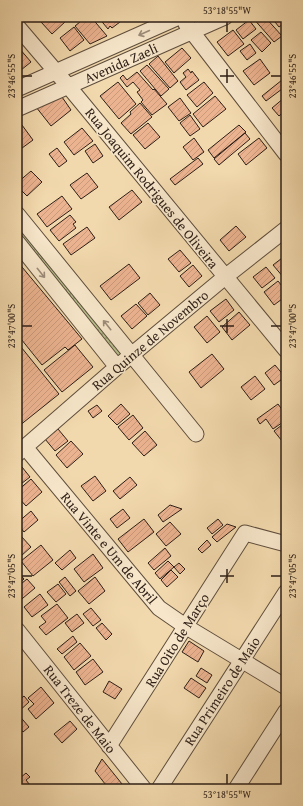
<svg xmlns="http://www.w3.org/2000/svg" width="303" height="806" viewBox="0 0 303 806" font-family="'Gentium Book Plus',serif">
  <defs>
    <pattern id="grass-dots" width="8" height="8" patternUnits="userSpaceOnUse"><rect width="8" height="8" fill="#b7c08c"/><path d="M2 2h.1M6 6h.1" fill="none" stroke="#959b71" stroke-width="1.8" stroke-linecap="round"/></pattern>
    <pattern id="building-hatch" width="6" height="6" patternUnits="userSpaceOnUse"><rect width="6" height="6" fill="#ecb390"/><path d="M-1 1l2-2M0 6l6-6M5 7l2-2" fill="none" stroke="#cb9a7b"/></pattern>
  </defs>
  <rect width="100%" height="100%" fill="#f2d9ad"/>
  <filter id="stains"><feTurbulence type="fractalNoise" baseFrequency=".005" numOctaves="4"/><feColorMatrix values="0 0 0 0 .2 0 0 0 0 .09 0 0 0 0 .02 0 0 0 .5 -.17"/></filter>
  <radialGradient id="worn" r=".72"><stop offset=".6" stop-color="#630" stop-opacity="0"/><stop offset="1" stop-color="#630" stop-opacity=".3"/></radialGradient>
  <path fill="url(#grass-dots)" stroke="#726f51" d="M17 223 122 353 117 358 17 233Z"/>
  <path fill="url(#building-hatch)" stroke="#2d1e16" d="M47 17H62L66 21 52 34 41 22Z
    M86 17H91L107 36 90 44 75 26Z
    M98 17H116L120 22 112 28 110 26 108 29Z
    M252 17H265L282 36 274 42Z
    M271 17H285L286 22 279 27Z
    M249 20 256 29 243 39 236 30Z
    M74 27 84 40 70 51 60 38Z
    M233 30 244 44 228 56 217 42Z
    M261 32 271 43 262 52 251 40Z
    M250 44 256 53 247 60 240 51Z
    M19 48 31 62 21 70 17 66V49Z
    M182 48 191 58 174 73 165 62Z
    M158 56 178 81 170 88 149 64Z
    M260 59 270 73 254 85 243 71Z
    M147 65 169 89 161 96 140 71Z
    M188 69 191 73 192 71 199 80 186 90 180 82 186 77 183 73Z
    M137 72 153 90 154 89 167 104 152 115 141 102 143 100 137 92 140 90 133 82 127 87 120 78 123 75 127 80Z
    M282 80 286 86 266 101 262 96Z
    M118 82 136 104 119 119 100 96Z
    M204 82 213 93 197 107 187 95Z
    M215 96 226 109 203 127 193 114Z
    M62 97 71 110 51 126 36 107Z
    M180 98 191 113 179 121 168 107Z
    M284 98 286 101V110L279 116 272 108Z
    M140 103 152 117 131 134 121 123 131 114 130 112Z
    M190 115 200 129 190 136 180 123Z
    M19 121 33 140 18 151 17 149V123Z
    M148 123 160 137 145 149 133 135Z
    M239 125 246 132 214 158 208 150Z
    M82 128 93 141 74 155 64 142Z
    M245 133 250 139 219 165 214 159Z
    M194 138 204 152 193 160 183 147Z
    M259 138 267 148 246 165 238 154Z
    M95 144 103 156 93 163 85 151Z
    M57 148 67 161 59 167 49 154Z
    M198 158 203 164 175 185 170 179Z
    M31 171 42 182 27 196 17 186V183Z
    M87 173 98 187 81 199 70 185Z
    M132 190 142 202 119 220 109 207Z
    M62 196 72 209 47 227 37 214Z
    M70 215 76 222 73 224 76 228 59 241 50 230Z
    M236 226 246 237 229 251 220 240Z
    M87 227 95 238 71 255 63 244Z
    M180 250 191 263 179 272 168 259Z
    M286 255V276L284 278 273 265Z
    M17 261 82 339 68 350 65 347 42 365 17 334Z
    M129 264 140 278 111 300 100 286Z
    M193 265 202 276 189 287 180 276Z
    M266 267 275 278 262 288 253 277Z
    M278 281 286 291V296L274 305 264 292Z
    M150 293 160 305 148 315 138 303Z
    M226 299 234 310 219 322 210 311Z
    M136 304 147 316 132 329 121 316Z
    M239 312 250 325 232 340 222 327Z
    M207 316 220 332 207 343 194 327Z
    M17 342 59 394 19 426 17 424Z
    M75 345 93 367 62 392 44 370Z
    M212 354 224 369 201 388 189 372Z
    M275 365 285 377 274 385 265 373Z
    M255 376 265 389 251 400 241 387Z
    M121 404 130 414 117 425 108 416Z
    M278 404 286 415V420L273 429 266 419 260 424 257 419Z
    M97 405 102 411 93 418 88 411Z
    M133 415 143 428 129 440 118 427Z
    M282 425 286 430V446L274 431Z
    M58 429 68 441 55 451 45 439Z
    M145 431 157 445 144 456 132 443Z
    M71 441 83 454 67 468 56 455Z
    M22 467 30 477 17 487V471Z
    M95 476 106 491 93 501 81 486Z
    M130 477 137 485 120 499 113 491Z
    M31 479 42 492 26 506 17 496V491Z
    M170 505 182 509 163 522 158 515Z
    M123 509 130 518 117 528 110 519Z
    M31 511 38 520 24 532 17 523Z
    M144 519 154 532 128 552 118 539Z
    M218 519 223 525 212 534 207 528Z
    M170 522 181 534 166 546 156 534Z
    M227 524 236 527 217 542 212 537Z
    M21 536 31 547 21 556 17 551V540Z
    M207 540 211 545 202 553 198 549Z
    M41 545 53 560 33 576 21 561Z
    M165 548 171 556 154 570 148 563Z
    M70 550 76 558 62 570 55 563Z
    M93 554 103 568 84 582 74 569Z
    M168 561 174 567 160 579 155 573Z
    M179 563 185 569 180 574 174 567Z
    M171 570 178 577 167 587 161 580Z
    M17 571 24 579 17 585Z
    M65 577 76 591 70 596 59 582Z
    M95 577 105 591 89 604 78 591Z
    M27 579 35 588 17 603V587Z
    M58 584 66 594 56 602 47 592Z
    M40 594 48 605 32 617 24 607Z
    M57 604 68 618 46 635 39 627 46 622 41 616Z
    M91 608 101 620 93 626 83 614Z
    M77 614 84 623 72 632 65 623Z
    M102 623 112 634 106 640 96 628Z
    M73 636 77 642 62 654 57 649Z
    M189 641 204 651 198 662 182 652Z
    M80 643 91 656 74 670 64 657Z
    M93 659 103 672 85 685 76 672Z
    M201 668 212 675 207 683 196 676Z
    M191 678 206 688 199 698 184 688Z
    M109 681 122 689 115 699 103 692Z
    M41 687 54 703 36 719 28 709 34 704 28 698Z
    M24 696 29 702 17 713V702Z
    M17 713 29 727 23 732 17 725Z
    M70 721 77 729 62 743 54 734Z
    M102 759 126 789H109L95 771Z
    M26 773 30 777 26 780 33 789H17V784L22 780 20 778Z"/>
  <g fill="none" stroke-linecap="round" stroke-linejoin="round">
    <g stroke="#5e4d3c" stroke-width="17">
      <path id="minor" d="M186 24 286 154
        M17 26 69 87 286 350
        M17 89 179 17
        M17 109 225 17
        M17 214 196 434
        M17 242 117 367
        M25 447 159 608 185 626 286 687
        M17 454 117 367 225 277 286 229
        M17 630 144 789
        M109 746 245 533 286 544
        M159 789 286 592
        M236 789 286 711"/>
    </g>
    <use href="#minor" stroke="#f7e6ca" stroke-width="15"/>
  </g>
  <defs><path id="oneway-shaft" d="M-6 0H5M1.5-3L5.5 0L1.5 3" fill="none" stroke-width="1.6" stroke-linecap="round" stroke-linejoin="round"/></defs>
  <g stroke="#9c8c79">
    <use href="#oneway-shaft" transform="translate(144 33) rotate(156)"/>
    <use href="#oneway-shaft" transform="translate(41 273) rotate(51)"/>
    <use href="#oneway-shaft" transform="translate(107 325) rotate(-129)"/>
  </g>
  <path fill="none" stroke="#2d1e16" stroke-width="1.5" d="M227 22V32M227 69V83M22 76H32M220 76H234M271 76H281M227 319V333M22 326H32M220 326H234M271 326H281M227 569V583M22 576H32M220 576H234M271 576H281M227 774V784"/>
  <g text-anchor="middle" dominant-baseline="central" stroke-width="3" stroke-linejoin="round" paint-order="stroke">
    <g font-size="14" fill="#2d1e16" stroke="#f7e6ca">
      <text transform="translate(121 63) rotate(-24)">Avenida Zaeli</text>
      <text transform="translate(152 188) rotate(51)">Rua Joaquim Rodrigues de Oliveira</text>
      <text transform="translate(150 340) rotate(-40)">Rua Quinze de Novembro</text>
      <text transform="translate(109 548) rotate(50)">Rua Vinte e Um de Abril</text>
      <text transform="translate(177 640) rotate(-58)">Rua Oito de Março</text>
      <text transform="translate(222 691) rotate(-57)">Rua Primeiro de Maio</text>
      <text transform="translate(80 709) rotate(52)">Rua Treze de Maio</text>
    </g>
  </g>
  <rect width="303" height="806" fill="none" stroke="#f2d9ad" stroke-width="44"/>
  <rect x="22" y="22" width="259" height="762" fill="none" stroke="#2d1e16" stroke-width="1.5"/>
  <g font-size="10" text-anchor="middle" fill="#2d1e16">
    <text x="227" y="14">53°18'55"W</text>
    <text transform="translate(11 76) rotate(-90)" y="4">23°46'55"S</text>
    <text transform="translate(292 76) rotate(-90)" y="4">23°46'55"S</text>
    <text transform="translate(11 326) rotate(-90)" y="4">23°47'00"S</text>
    <text transform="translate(292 326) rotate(-90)" y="4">23°47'00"S</text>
    <text transform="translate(11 576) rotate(-90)" y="4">23°47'05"S</text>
    <text transform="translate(292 576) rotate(-90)" y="4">23°47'05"S</text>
    <text x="227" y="798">53°18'55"W</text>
  </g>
  <rect width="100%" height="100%" filter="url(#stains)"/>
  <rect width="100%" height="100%" fill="url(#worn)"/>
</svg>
